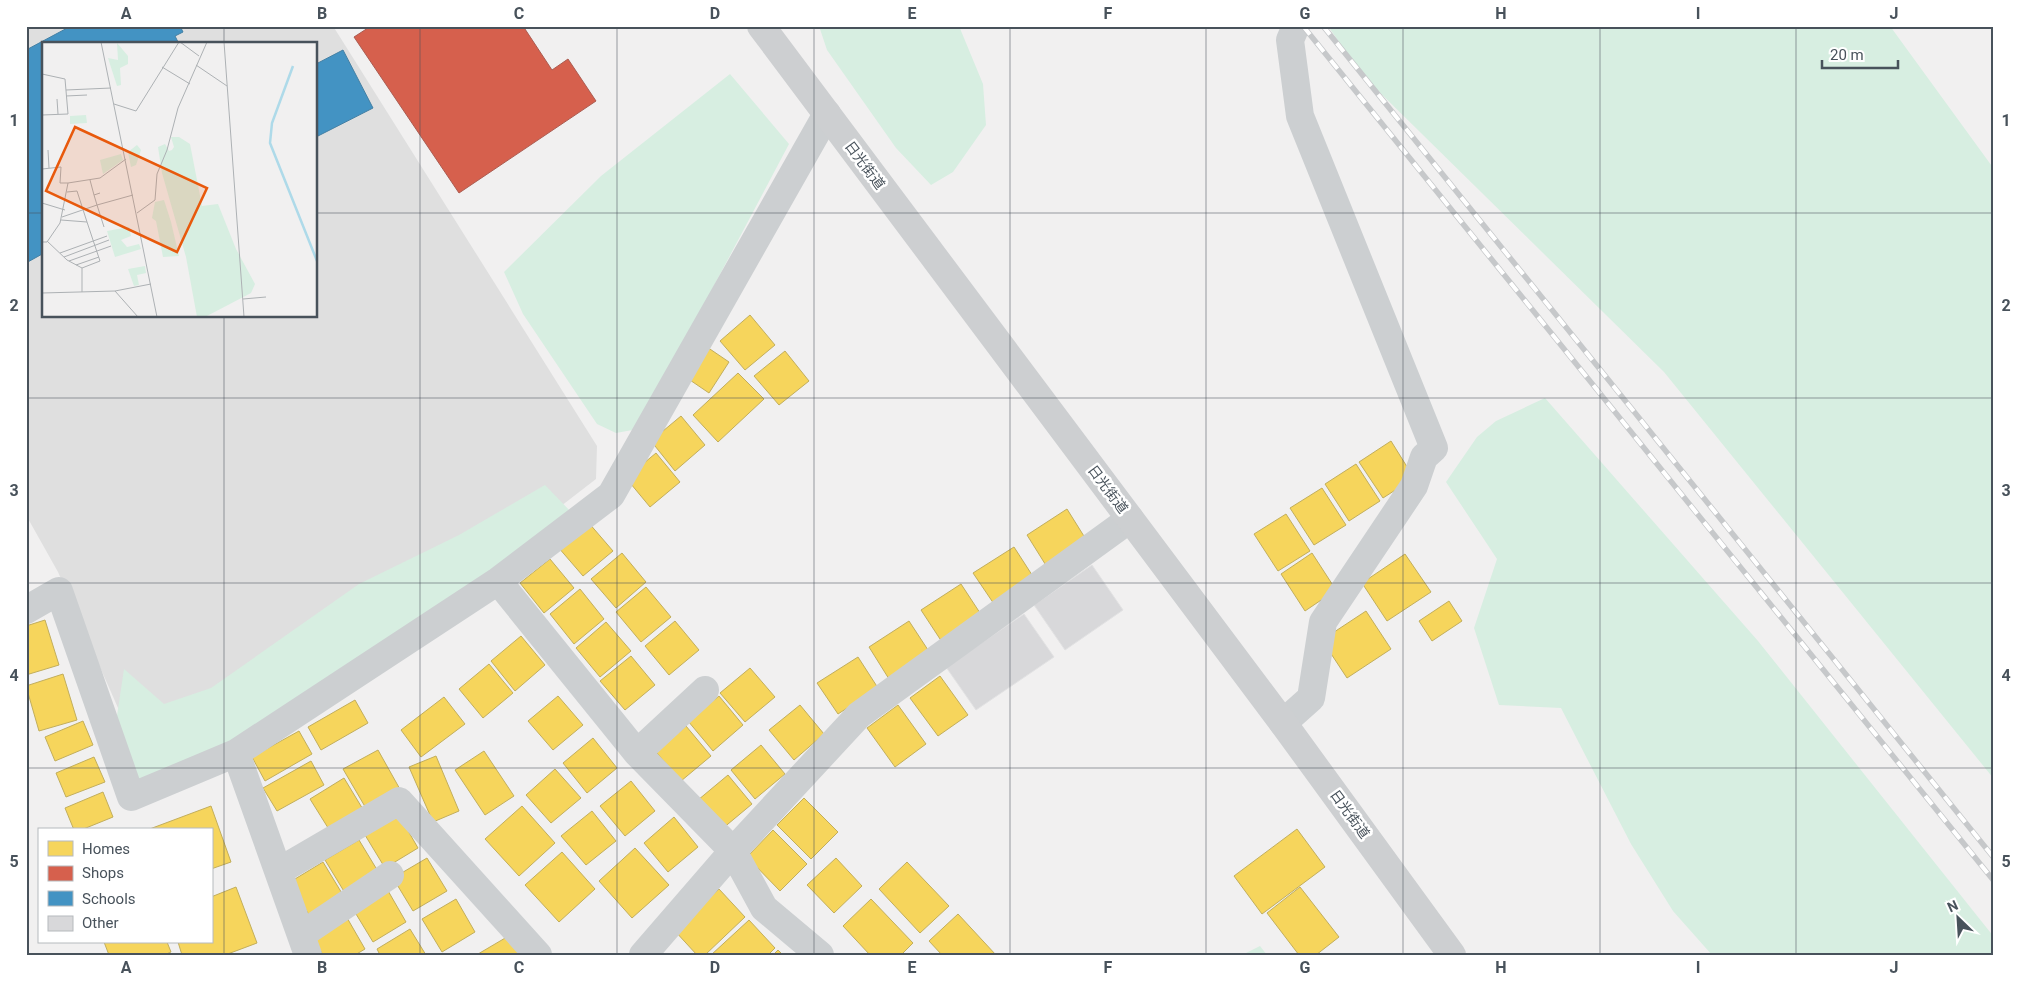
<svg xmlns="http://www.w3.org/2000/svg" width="2020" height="981" viewBox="0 0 2020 981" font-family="Roboto,'Noto Sans JP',sans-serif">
  <rect width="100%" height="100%" fill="#f1f0f0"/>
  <path fill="#dfdfdf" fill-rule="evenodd" d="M26 26H333L597 446 596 479 486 564 145 769 58 572 26 515ZM44 44H316V316H44Z"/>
  <path fill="#d7eee1" d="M819 26H959L983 84 986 125 953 172 931 185 896 148 827 50Z
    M1328 26H1890L1994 169V779L1664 372 1362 75Z
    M730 74 789 144 638 429 616 433 597 424 523 314 504 272 601 176Z
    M1545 398 1758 641 1994 937V955H1712L1673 911 1631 844 1561 708 1499 705 1474 628 1497 559 1446 482 1477 437 1496 421Z
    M545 485 572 513 409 628 236 741 138 782 115 729 124 669 164 704 211 688 359 584 459 535Z
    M1260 946 1267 955H1242Z"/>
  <path fill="#f6d55c" stroke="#c2ae5c" d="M750 315 775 345 745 370 720 341Z
    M704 345 729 362 709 393 684 376Z
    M785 351 809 381 779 405 754 376Z
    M738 373 764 399 718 442 693 415Z
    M681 416 705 445 675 471 651 441Z
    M1391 441 1414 478 1383 498 1359 462Z
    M656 453 680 482 650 507 626 478Z
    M1356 464 1380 501 1349 521 1325 484Z
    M1322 488 1346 525 1314 545 1290 508Z
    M1067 509 1087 541 1047 567 1027 535Z
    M1286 514 1310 551 1278 571 1254 534Z
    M588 522 613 551 583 576 558 547Z
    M1014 547 1034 578 994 604 973 573Z
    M622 553 646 582 616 608 591 579Z
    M1312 553 1336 590 1305 611 1281 574Z
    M1405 554 1431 592 1387 621 1362 583Z
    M550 559 574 588 544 613 520 583Z
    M961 584 982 616 942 642 921 610Z
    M646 587 671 617 641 642 616 612Z
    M580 589 604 619 574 644 550 614Z
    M1449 601 1462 621 1432 641 1419 621Z
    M1366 611 1391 649 1347 678 1322 640Z
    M45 620 59 665 26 675V626Z
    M675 621 699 650 669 675 645 646Z
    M909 621 930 653 889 679 869 647Z
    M606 622 631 651 600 677 576 648Z
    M521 636 545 665 515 691 491 661Z
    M631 656 655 685 625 710 600 681Z
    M858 657 878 688 838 714 817 683Z
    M489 664 513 693 483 718 459 689Z
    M750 668 775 697 745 722 720 693Z
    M63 674 77 720 39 731 26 686Z
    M940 676 968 715 938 736 910 698Z
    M558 696 583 725 553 750 528 721Z
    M719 696 743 725 713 751 688 721Z
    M444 697 465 724 421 757 401 730Z
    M355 700 368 723 321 750 308 727Z
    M800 705 824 734 794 760 769 730Z
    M898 705 926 744 895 767 867 728Z
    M83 721 93 745 55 761 45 737Z
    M686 726 711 756 681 781 656 752Z
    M299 731 312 754 265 781 252 757Z
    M593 738 617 768 587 793 563 763Z
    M761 745 785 774 755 799 731 770Z
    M378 750 401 791 367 810 343 769Z
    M484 751 514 796 485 815 455 770Z
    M436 756 459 811 433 822 409 767Z
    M94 757 105 782 66 797 56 773Z
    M311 761 324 785 277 811 263 788Z
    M555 769 581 798 551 823 526 795Z
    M728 775 752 804 722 829 698 800Z
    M344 778 364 811 330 831 310 799Z
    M631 781 655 811 625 836 600 806Z
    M103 792 113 817 81 830H74L65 808Z
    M804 798 838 832 811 859 777 825Z
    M211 806 231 862 211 869V830H147Z
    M522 806 555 843 519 876 485 839Z
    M592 811 616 841 586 865 561 836Z
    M399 815 418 848 385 868 365 835Z
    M674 817 698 847 668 872 644 843Z
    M1297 829 1325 867 1262 914 1234 876Z
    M773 830 807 864 780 891 747 857Z
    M359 840 379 873 345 893 325 860Z
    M635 848 669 885 632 918 599 881Z
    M562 852 595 889 559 922 525 885Z
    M427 858 447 891 413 911 393 878Z
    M836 858 862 886 834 913 807 885Z
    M323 862 343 895 309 915 290 882Z
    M907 862 949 906 920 933 879 889Z
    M236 887 257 943 225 955H182L178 942H211V897Z
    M1300 887 1339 937 1316 955H1299L1267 913Z
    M387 889 406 922 373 942 353 909Z
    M719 889 745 917 705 955H697L674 930Z
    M456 899 475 932 442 952 422 919Z
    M871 899 913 943 901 955H870L843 926Z
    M958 914 996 955H942L929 941Z
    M346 916 365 949 355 955H323L312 936Z
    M749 920 775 948 768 955H711Z
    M410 929 426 955H380L377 949Z
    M512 934 524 955H478V954Z
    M104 942H167L171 952 164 955H109Z
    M778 950 783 955H773Z"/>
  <path fill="#d6604d" stroke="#ab5c51" d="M371 26H523L552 70 568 59 596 101 459 193 354 37Z"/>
  <path fill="#4393c3" stroke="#4480a4" d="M71 26H180L183 32 175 36 179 44H44V253L26 263V46L28 49Z
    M343 50 373 108 316 137V64Z"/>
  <path fill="#d8d8da" stroke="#e2e2e3" d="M1092 565 1123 610 1065 650 1034 605Z
    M1024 614 1054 657 976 710 946 667Z"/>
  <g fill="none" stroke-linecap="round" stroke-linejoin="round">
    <path stroke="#cccfd1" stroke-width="28" d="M498 581 637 753
      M26 610 59 591 131 797 236 753 498 581 611 495 827 114
      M1283 723 1311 698 1323 622 1414 486 1424 457 1434 448 1300 116 1290 40 1296 26
      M236 753 308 955
      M279 871 399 801 538 955
      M301 935 390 875
      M643 955 733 851 637 753 705 690
      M820 955 764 908 733 851 859 715 1130 519"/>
    <path stroke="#cdcfd1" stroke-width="28" d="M761 26 1283 723 1452 955"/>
    <g stroke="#c6c8ca" stroke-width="5.5">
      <path id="rail" d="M1303 26 1994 881
        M1323 26 1994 858"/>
    </g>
    <use href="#rail" stroke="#fff" stroke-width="4" stroke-dasharray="11" stroke-linecap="butt"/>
  </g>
  <path fill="none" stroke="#48525b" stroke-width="1" stroke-opacity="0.55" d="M224 26V44M420 26V955M617 26V955M814 26V955M1010 26V955M1206 26V955M1403 26V955M1600 26V955M1796 26V955M26 213H44M316 213H1994M224 316V955M26 398H1994M26 583H1994M26 768H1994"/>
  <g text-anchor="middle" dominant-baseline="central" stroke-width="5" stroke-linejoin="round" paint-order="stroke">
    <g font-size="14" fill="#48525b" stroke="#fff">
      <text transform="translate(865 165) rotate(53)">日光街道</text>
      <text transform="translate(1108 489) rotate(53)">日光街道</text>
      <text transform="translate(1350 814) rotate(54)">日光街道</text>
    </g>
  </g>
  <g transform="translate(42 42)">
    <rect width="275" height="275" fill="#f1f0f0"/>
    <path d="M75 1 86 14V22L78 26 79 43 75 44 66 16 76 18ZM44 73 45 81 28 82V74ZM129 95H137L148 102 160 164 176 162 194 207 213 242 209 251 163 275H155L144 215 120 131 116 105 123 102 127 109 130 108 132 105ZM95 103 99 108 94 123 89 125 86 110ZM79 112 81 118 61 132 58 118ZM122 158 129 180 137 214 121 215 114 179 110 176 113 160ZM87 185 89 194 79 198 85 205 97 202 99 207 73 215 65 189ZM103 224 104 231 95 233 97 243 92 244 86 227Z" fill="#d7eee1"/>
    <path fill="none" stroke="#aedae9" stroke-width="2.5" d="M251 24 230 81 228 101 275 219"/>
    <path fill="none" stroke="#adb1b4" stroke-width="1" d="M59 0 115 275M138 0 157 14M182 0 202 275M154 23 185 44M120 25 148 42M0 32 23 37 26 72 0 73M24 48 69 46M24 54 45 53M15 57 16 72M72 62 94 69 137 0M6 108 7 126M0 127 19 125 18 141H26L58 136 84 117M48 138 52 153M0 161 23 168M95 171 113 158 115 132 125 108 136 66 165 0M20 175 55 163 52 153 58 151M19 178 45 180 35 149 25 150M62 185 55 163 91 153M5 199 25 218 40 226 58 219 45 180M0 200H5L18 181 26 141M18 211 65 194M22 215 67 198M27 219 69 204M34 223 57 215M40 226V250M73 249 96 275M0 251 73 249 109 242M201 257 224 255"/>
    <path fill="#e8590c" fill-opacity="0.15" stroke="#e8590c" stroke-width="2.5" d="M33 85 165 146 135 210 4 149Z"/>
    <rect width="275" height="275" fill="none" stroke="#48525b" stroke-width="2.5"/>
  </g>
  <rect width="2020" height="981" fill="none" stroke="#ffffff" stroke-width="55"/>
  <rect x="38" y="828" width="175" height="115" fill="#ffffff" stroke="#b6babd"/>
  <rect x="48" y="841" width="25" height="15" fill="#f6d55c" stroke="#b6babd"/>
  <text x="82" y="854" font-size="15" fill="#48525b">Homes</text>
  <rect x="48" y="866" width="25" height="15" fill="#d6604d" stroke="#b6babd"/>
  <text x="82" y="878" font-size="15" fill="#48525b">Shops</text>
  <rect x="48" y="891" width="25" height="15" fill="#4393c3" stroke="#b6babd"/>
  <text x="82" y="904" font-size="15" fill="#48525b">Schools</text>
  <rect x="48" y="916" width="25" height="15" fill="#d8d8da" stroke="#b6babd"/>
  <text x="82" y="928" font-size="15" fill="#48525b">Other</text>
  <g transform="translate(1958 918) rotate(335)" stroke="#ffffff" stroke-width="4" paint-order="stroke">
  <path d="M0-4L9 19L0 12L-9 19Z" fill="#48525b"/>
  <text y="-8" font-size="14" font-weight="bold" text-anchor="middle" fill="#48525b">N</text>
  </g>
  <path d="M1822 60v8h76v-8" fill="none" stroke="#48525b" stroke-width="2.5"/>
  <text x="1830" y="60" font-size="15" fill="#48525b" stroke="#ffffff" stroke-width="4" paint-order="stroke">20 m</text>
  <rect x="28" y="28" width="1964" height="926" fill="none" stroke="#48525b" stroke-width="2"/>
  <g font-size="16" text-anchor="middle" font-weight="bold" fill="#48525b">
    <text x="126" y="19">A</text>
    <text x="322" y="19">B</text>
    <text x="519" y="19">C</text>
    <text x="715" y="19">D</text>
    <text x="912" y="19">E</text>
    <text x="1108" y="19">F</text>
    <text x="1305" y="19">G</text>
    <text x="1501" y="19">H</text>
    <text x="1698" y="19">I</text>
    <text x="1894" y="19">J</text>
    <text x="14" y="126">1</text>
    <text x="2006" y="126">1</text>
    <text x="14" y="311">2</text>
    <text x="2006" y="311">2</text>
    <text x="14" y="496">3</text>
    <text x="2006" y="496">3</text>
    <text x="14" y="681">4</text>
    <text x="2006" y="681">4</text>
    <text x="14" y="867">5</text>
    <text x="2006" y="867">5</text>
    <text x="126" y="973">A</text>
    <text x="322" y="973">B</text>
    <text x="519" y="973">C</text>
    <text x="715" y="973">D</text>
    <text x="912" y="973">E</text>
    <text x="1108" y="973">F</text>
    <text x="1305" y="973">G</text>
    <text x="1501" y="973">H</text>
    <text x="1698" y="973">I</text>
    <text x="1894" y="973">J</text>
  </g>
</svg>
